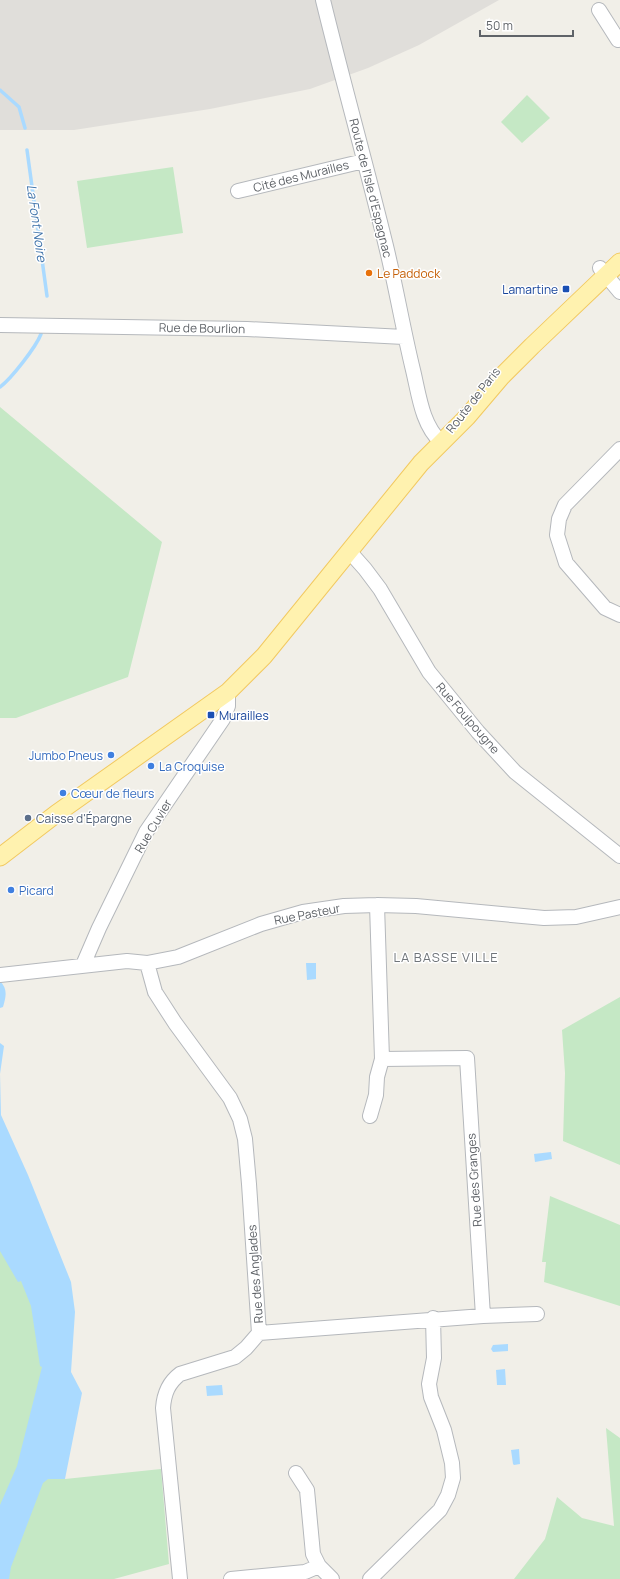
<svg xmlns="http://www.w3.org/2000/svg" width="620" height="1579" viewBox="0 0 620 1579" font-family="Manrope,sans-serif">
  <rect width="100%" height="100%" fill="#f1efe8"/>
  <path fill="#e0deda" d="M0 0H499L419 45 368 68 310 89 210 109 74 130H0Z"/>
  <path fill="#c5e8c5" d="M527 95 550 118 522 143 501 122Z
    M173 167 183 233 87 248 77 181Z
    M0 407 162 542 128 677 16 718H0Z
    M620 997V1165L563 1141 565 1073 562 1030Z
    M0 1192 61 1305 30 1473 65 1479 161 1469 169 1564 114 1579H0Z
    M550 1196 620 1225V1306L544 1282 546 1262H542Z
    M606 1428 620 1438V1579H514L545 1539 557 1497 582 1518 614 1526Z"/>
  <path fill="#aadaff" d="M306 963H316V979L307 980Z
    M0 981C8 989 6 997 3 1007L0 1008V1017Z
    M0 1043 4 1046 0 1074 1 1115 28 1175 71 1282 75 1312 71 1372 82 1393 65 1479H48L43 1483 11 1567 9 1579H0V1505L17 1466 42 1367 40 1366 31 1306 21 1281 18 1282 0 1251Z
    M551 1152 552 1159 535 1162 534 1154Z
    M508 1344V1351L493 1352 491 1349 493 1345Z
    M505 1369 506 1385H497L496 1370Z
    M222 1385 223 1395 207 1396 206 1386Z
    M519 1449 520 1464 514 1465 513 1464 511 1450Z"/>
  <g fill="none" stroke-linecap="round" stroke-linejoin="round">
    <path stroke="#aadaff" stroke-width="3.5" d="M0 90 19 107 25 128
      M27 150 47 296
      M0 387C11 379 36 347 41 334"/>
    <g stroke="#b5b8bc" stroke-width="16">
      <path id="minor" d="M323 0C343 82 366 164 386 246 396 287 403 329 413 370 419 395 422 425 441 442
        M599 10 618 40 620 39
        M238 191 364 161
        M600 268 620 292
        M0 325 247 329 404 337
        M620 449 565 505 559 519 557 535 566 563 605 608 620 615
        M349 551 365 569 380 589 429 672 478 732 515 772 620 856
        M147 963 155 992 175 1023 230 1098 240 1119 245 1139 249 1184 259 1333 246 1348 235 1357 180 1374C168 1383 164 1394 163 1408L180 1579
        M83 965 99 928 146 832 223 719 228 706V692
        M0 975 127 961 147 963 178 957 261 924 303 912 344 906 377 905 416 906 544 918 576 917 620 907
        M370 1116 376 1095 377 1077 382 1059 377 905
        M483 1316 537 1314
        M259 1333 483 1316 467 1058 382 1059
        M296 1473 307 1490 313 1554 319 1566
        M231 1579 305 1572 319 1566 332 1579
        M370 1579 440 1510 448 1495 453 1478 452 1463 444 1430 431 1397 429 1384 434 1358 433 1318"/>
    </g>
    <g stroke="#f2c960" stroke-width="19">
      <path id="major" d="M0 857 56 814 228 692 264 656 421 463 467 417 501 377 532 346 620 262"/>
    </g>
    <use href="#minor" stroke="#fff" stroke-width="14"/>
    <use href="#major" stroke="#fff2af" stroke-width="17"/>
  </g>
  <circle fill="#e8710a" stroke="#fff" stroke-width="1.5" cx="369" cy="273" r="4"/>
  <g fill="#1a4fb4" stroke="#fff" stroke-width="1.5">
    <rect x="562" y="285" width="8" height="8" rx="2"/>
    <rect x="207" y="711" width="8" height="8" rx="2"/>
  </g>
  <g fill="#3f7fe0" stroke="#fff" stroke-width="1.5">
    <circle cx="111" cy="755" r="4"/>
    <circle cx="151" cy="766" r="4"/>
    <circle cx="63" cy="793" r="4"/>
    <circle cx="11" cy="890" r="4"/>
  </g>
  <circle fill="#5c6f8a" stroke="#fff" stroke-width="1.5" cx="28" cy="818" r="4"/>
  <g text-anchor="middle" dominant-baseline="central" stroke-width="3" stroke-linejoin="round" paint-order="stroke">
    <g font-size="12" fill="#5f6368" stroke="#fff">
      <text transform="translate(301 176) rotate(-14)">Cité des Murailles</text>
      <text transform="translate(371 188) rotate(76)">Route de l'Isle d'Espagnac</text>
      <text transform="translate(202 328) rotate(1)">Rue de Bourlion</text>
      <text transform="translate(473 400) rotate(-52)">Route de Paris</text>
      <text transform="translate(468 718) rotate(49)">Rue Foulpougne</text>
      <text transform="translate(153 826) rotate(-59)">Rue Cuvier</text>
      <text transform="translate(307 914) rotate(-11)">Rue Pasteur</text>
      <text transform="translate(474 1180) rotate(-94)">Rue des Granges</text>
      <text transform="translate(255 1274) rotate(-94)">Rue des Anglades</text>
    </g>
    <g font-size="12" fill="#c56008" stroke="#fff" text-anchor="start">
      <text x="377" y="273">Le Paddock</text>
    </g>
    <g font-size="12" fill="#164399" stroke="#fff" text-anchor="end">
      <text x="558" y="289">Lamartine</text>
      <text x="219" y="715" text-anchor="start">Murailles</text>
    </g>
    <g font-size="12" fill="#366cbe" stroke="#fff" text-anchor="start">
      <text x="103" y="755" text-anchor="end">Jumbo Pneus</text>
      <text x="159" y="766">La Croquise</text>
      <text x="71" y="793">Cœur de fleurs</text>
      <text x="19" y="890">Picard</text>
    </g>
    <g font-size="12" fill="#4e5e75" stroke="#fff" text-anchor="start">
      <text x="36" y="818">Caisse d'Épargne</text>
    </g>
    <g font-size="13" font-style="italic" fill="#4174aa" stroke="#fff">
      <text transform="translate(37 223) rotate(82)">La Font Noire</text>
    </g>
    <g font-size="13" letter-spacing="1" fill="#70757a" stroke="#fff">
      <text x="446" y="957">LA BASSE VILLE</text>
    </g>
  </g>
  <path d="M480 30v6h93v-6" fill="none" stroke="#5f6368" stroke-width="2"/>
  <text x="486" y="30" font-size="12" fill="#5f6368" stroke="#ffffff" stroke-width="3" paint-order="stroke">50 m</text>
</svg>
